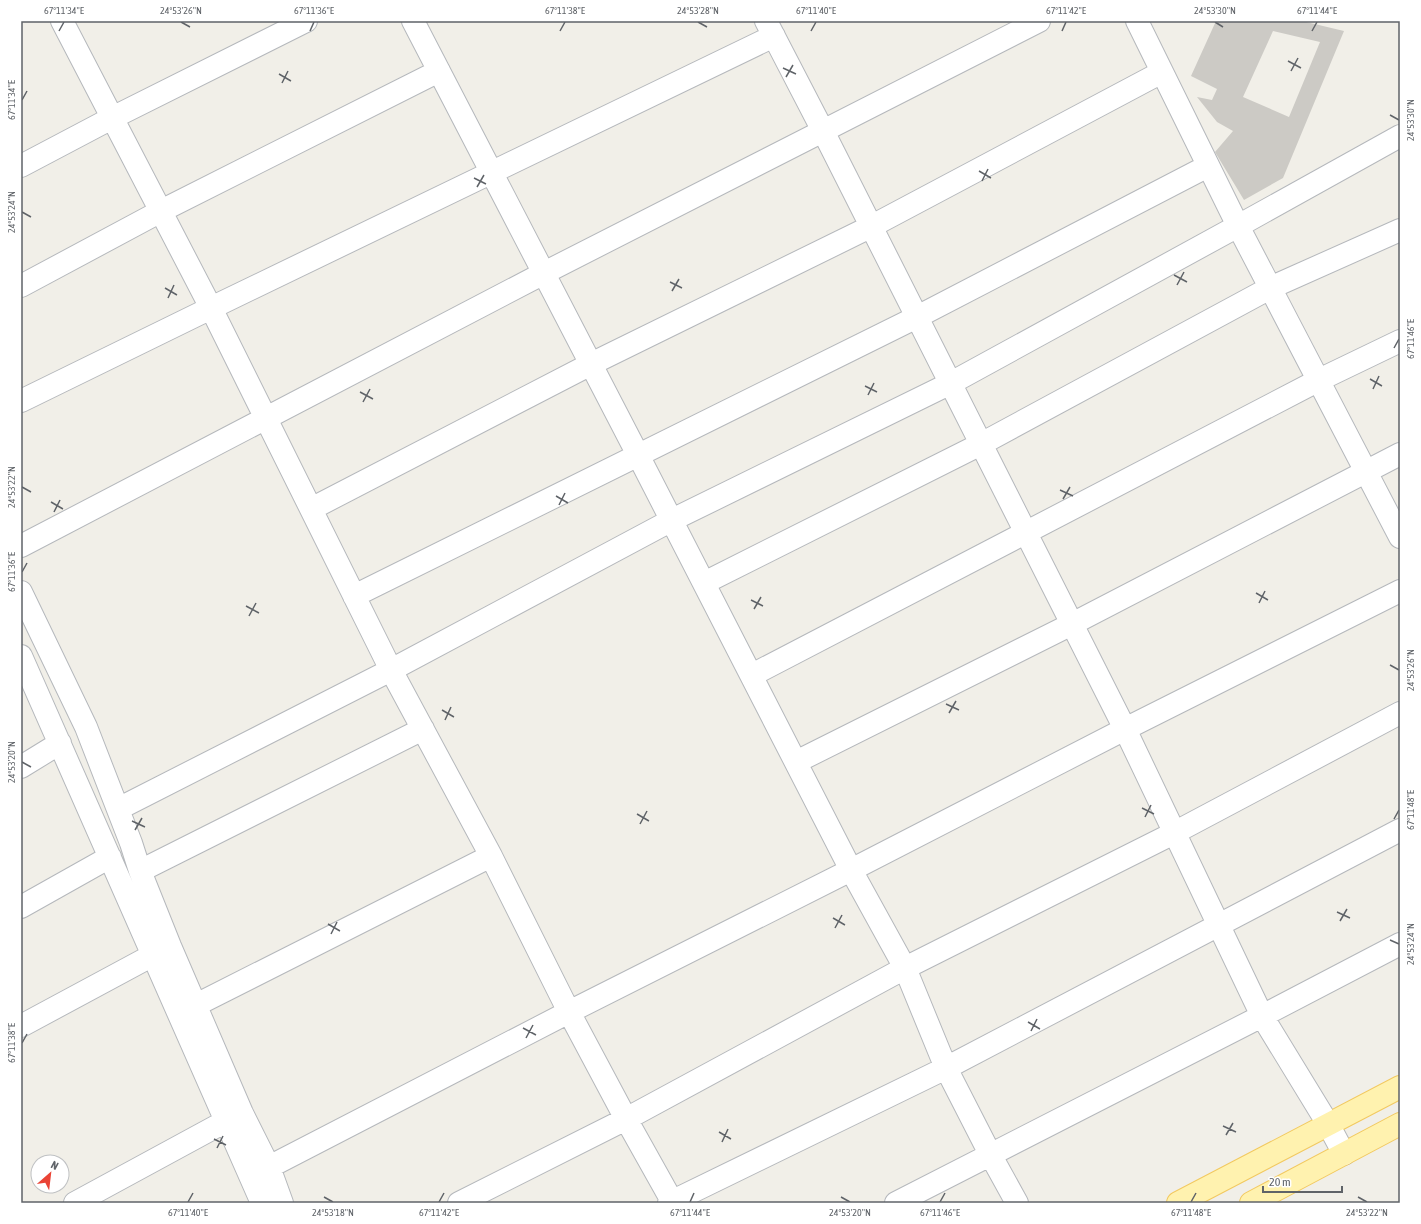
<svg xmlns="http://www.w3.org/2000/svg" width="1421" height="1224" viewBox="0 0 1421 1224" font-family="'Asap Condensed',sans-serif">
  <rect width="100%" height="100%" fill="#f1efe8"/>
  <path fill="#cccac5" fill-rule="evenodd" d="M1216 21H1302L1344 31 1283 178 1244 200 1215 152 1233 131 1217 122 1197 97 1212 100 1217 89 1191 76ZM1273 31 1320 42 1289 117 1243 97Z"/>
  <g fill="none" stroke-linecap="round" stroke-linejoin="round">
    <g stroke="#b5b8bc" stroke-width="24">
      <path id="minor" d="M62 21 211 308 391 670 491 856 569 1012 626 1119 673 1203
        M413 21 638 455 851 870 905 968 946 1068 990 1154 1017 1203
        M766 21 823 131 1125 729 1262 1016 1328 1124 1344 1154
        M1137 21 1238 226 1400 537
        M21 166 112 118 306 21
        M21 286 161 211 439 71
        M21 401 211 308 774 36
        M311 509 591 364 872 226 1162 72
        M21 546 544 273 1039 21
        M704 583 981 444 1270 288 1400 230
        M21 592 86 727 131 843 140 871 170 946 242 1113 269 1167 282 1203
        M354 596 917 317 1208 166
        M21 656 262 1203
        M752 675 1319 380 1400 341
        M796 762 1072 624 1400 454
        M21 767 60 743
        M118 809 391 670 672 520 951 383 1238 226 1400 136
        M140 871 423 729
        M21 907 110 857
        M196 1005 491 856
        M21 1026 166 948
        M269 1167 569 1012 851 870 1125 729 1400 591
        M75 1203 239 1114
        M459 1203 626 1119 905 968 1174 833 1400 713
        M669 1203 946 1068 1400 830
        M896 1203 1262 1016 1400 944"/>
    </g>
    <g stroke="#f2c960" stroke-width="24">
      <path id="major" d="M1178 1203 1400 1087
        M1251 1203 1400 1124"/>
    </g>
    <use href="#minor" stroke="#fff" stroke-width="22"/>
    <use href="#major" stroke="#fff2af" stroke-width="22"/>
  </g>
  <path fill="none" stroke="#5f6368" stroke-width="1.5" d="M181 22 190 27M698 22 707 27M1215 22 1223 27M59 31 64 22M310 31 314 22M560 31 565 22M811 31 816 22M1062 31 1066 22M1312 31 1317 22M1288 61 1301 68M783 68 796 74M1291 71 1298 58M279 74 291 81M786 77 793 65M282 83 288 71M22 100 27 91M1390 115 1399 120M979 171 991 178M474 178 486 184M982 181 988 169M477 187 484 175M22 212 31 217M1174 275 1187 282M670 282 682 288M1177 285 1184 272M165 288 177 295M672 291 679 279M168 298 174 285M1394 348 1399 339M1370 379 1382 386M865 386 877 392M1373 389 1379 376M360 392 373 399M868 395 874 383M363 402 370 389M22 487 31 492M1060 490 1073 496M556 496 568 503M1063 499 1070 487M51 502 63 509M559 505 565 493M54 512 60 500M22 572 27 563M1256 593 1268 600M751 600 763 606M1259 603 1265 591M246 606 259 613M754 609 761 597M249 616 256 603M1390 665 1399 670M946 704 959 710M442 710 454 717M949 713 956 701M445 720 451 707M22 762 31 767M1142 808 1154 814M637 814 649 821M1145 817 1151 805M1394 819 1399 810M132 821 145 827M640 824 647 811M135 830 142 818M1337 912 1350 918M833 918 845 925M1340 921 1347 909M328 924 340 931M835 928 842 915M331 934 337 922M1390 940 1399 944M1028 1022 1040 1029M523 1028 536 1035M1031 1031 1037 1019M526 1038 533 1025M22 1043 27 1034M1223 1126 1236 1132M719 1132 731 1139M1226 1135 1233 1123M214 1139 226 1145M722 1142 728 1129M217 1148 223 1136M324 1197 333 1202M841 1197 850 1202M1358 1197 1367 1202M188 1202 193 1193M439 1202 444 1193M690 1202 694 1193M940 1202 945 1193M1191 1202 1196 1193"/>
  <rect width="1421" height="1224" fill="none" stroke="#ffffff" stroke-width="44"/>
  <g transform="translate(50 1174) rotate(28)"><circle r="19" fill="#ffffff" stroke="#bfc1c3"/>
  <path d="M0-3L7 15L0 10L-7 15Z" fill="#ea4335"/>
  <text y="-6" font-size="11" font-weight="bold" text-anchor="middle" fill="#5f6368">N</text>
  </g>
  <path d="M1263 1186v6h79v-6" fill="none" stroke="#5f6368" stroke-width="2"/>
  <text x="1269" y="1186" font-size="12" fill="#5f6368" stroke="#ffffff" stroke-width="3" paint-order="stroke">20 m</text>
  <rect x="22" y="22" width="1377" height="1180" fill="none" stroke="#5f6368" stroke-width="1.5"/>
  <g font-size="10" text-anchor="middle" fill="#5f6368">
    <text x="64" y="14">67°11'34"E</text>
    <text x="181" y="14">24°53'26"N</text>
    <text x="314" y="14">67°11'36"E</text>
    <text x="565" y="14">67°11'38"E</text>
    <text x="698" y="14">24°53'28"N</text>
    <text x="816" y="14">67°11'40"E</text>
    <text x="1066" y="14">67°11'42"E</text>
    <text x="1215" y="14">24°53'30"N</text>
    <text x="1317" y="14">67°11'44"E</text>
    <text transform="translate(11 100) rotate(-90)" y="4">67°11'34"E</text>
    <text transform="translate(1410 120) rotate(-90)" y="4">24°53'30"N</text>
    <text transform="translate(11 212) rotate(-90)" y="4">24°53'24"N</text>
    <text transform="translate(1410 339) rotate(-90)" y="4">67°11'46"E</text>
    <text transform="translate(11 487) rotate(-90)" y="4">24°53'22"N</text>
    <text transform="translate(11 572) rotate(-90)" y="4">67°11'36"E</text>
    <text transform="translate(1410 670) rotate(-90)" y="4">24°53'26"N</text>
    <text transform="translate(11 762) rotate(-90)" y="4">24°53'20"N</text>
    <text transform="translate(1410 810) rotate(-90)" y="4">67°11'48"E</text>
    <text transform="translate(1410 944) rotate(-90)" y="4">24°53'24"N</text>
    <text transform="translate(11 1043) rotate(-90)" y="4">67°11'38"E</text>
    <text x="188" y="1216">67°11'40"E</text>
    <text x="333" y="1216">24°53'18"N</text>
    <text x="439" y="1216">67°11'42"E</text>
    <text x="690" y="1216">67°11'44"E</text>
    <text x="850" y="1216">24°53'20"N</text>
    <text x="940" y="1216">67°11'46"E</text>
    <text x="1191" y="1216">67°11'48"E</text>
    <text x="1367" y="1216">24°53'22"N</text>
  </g>
</svg>
